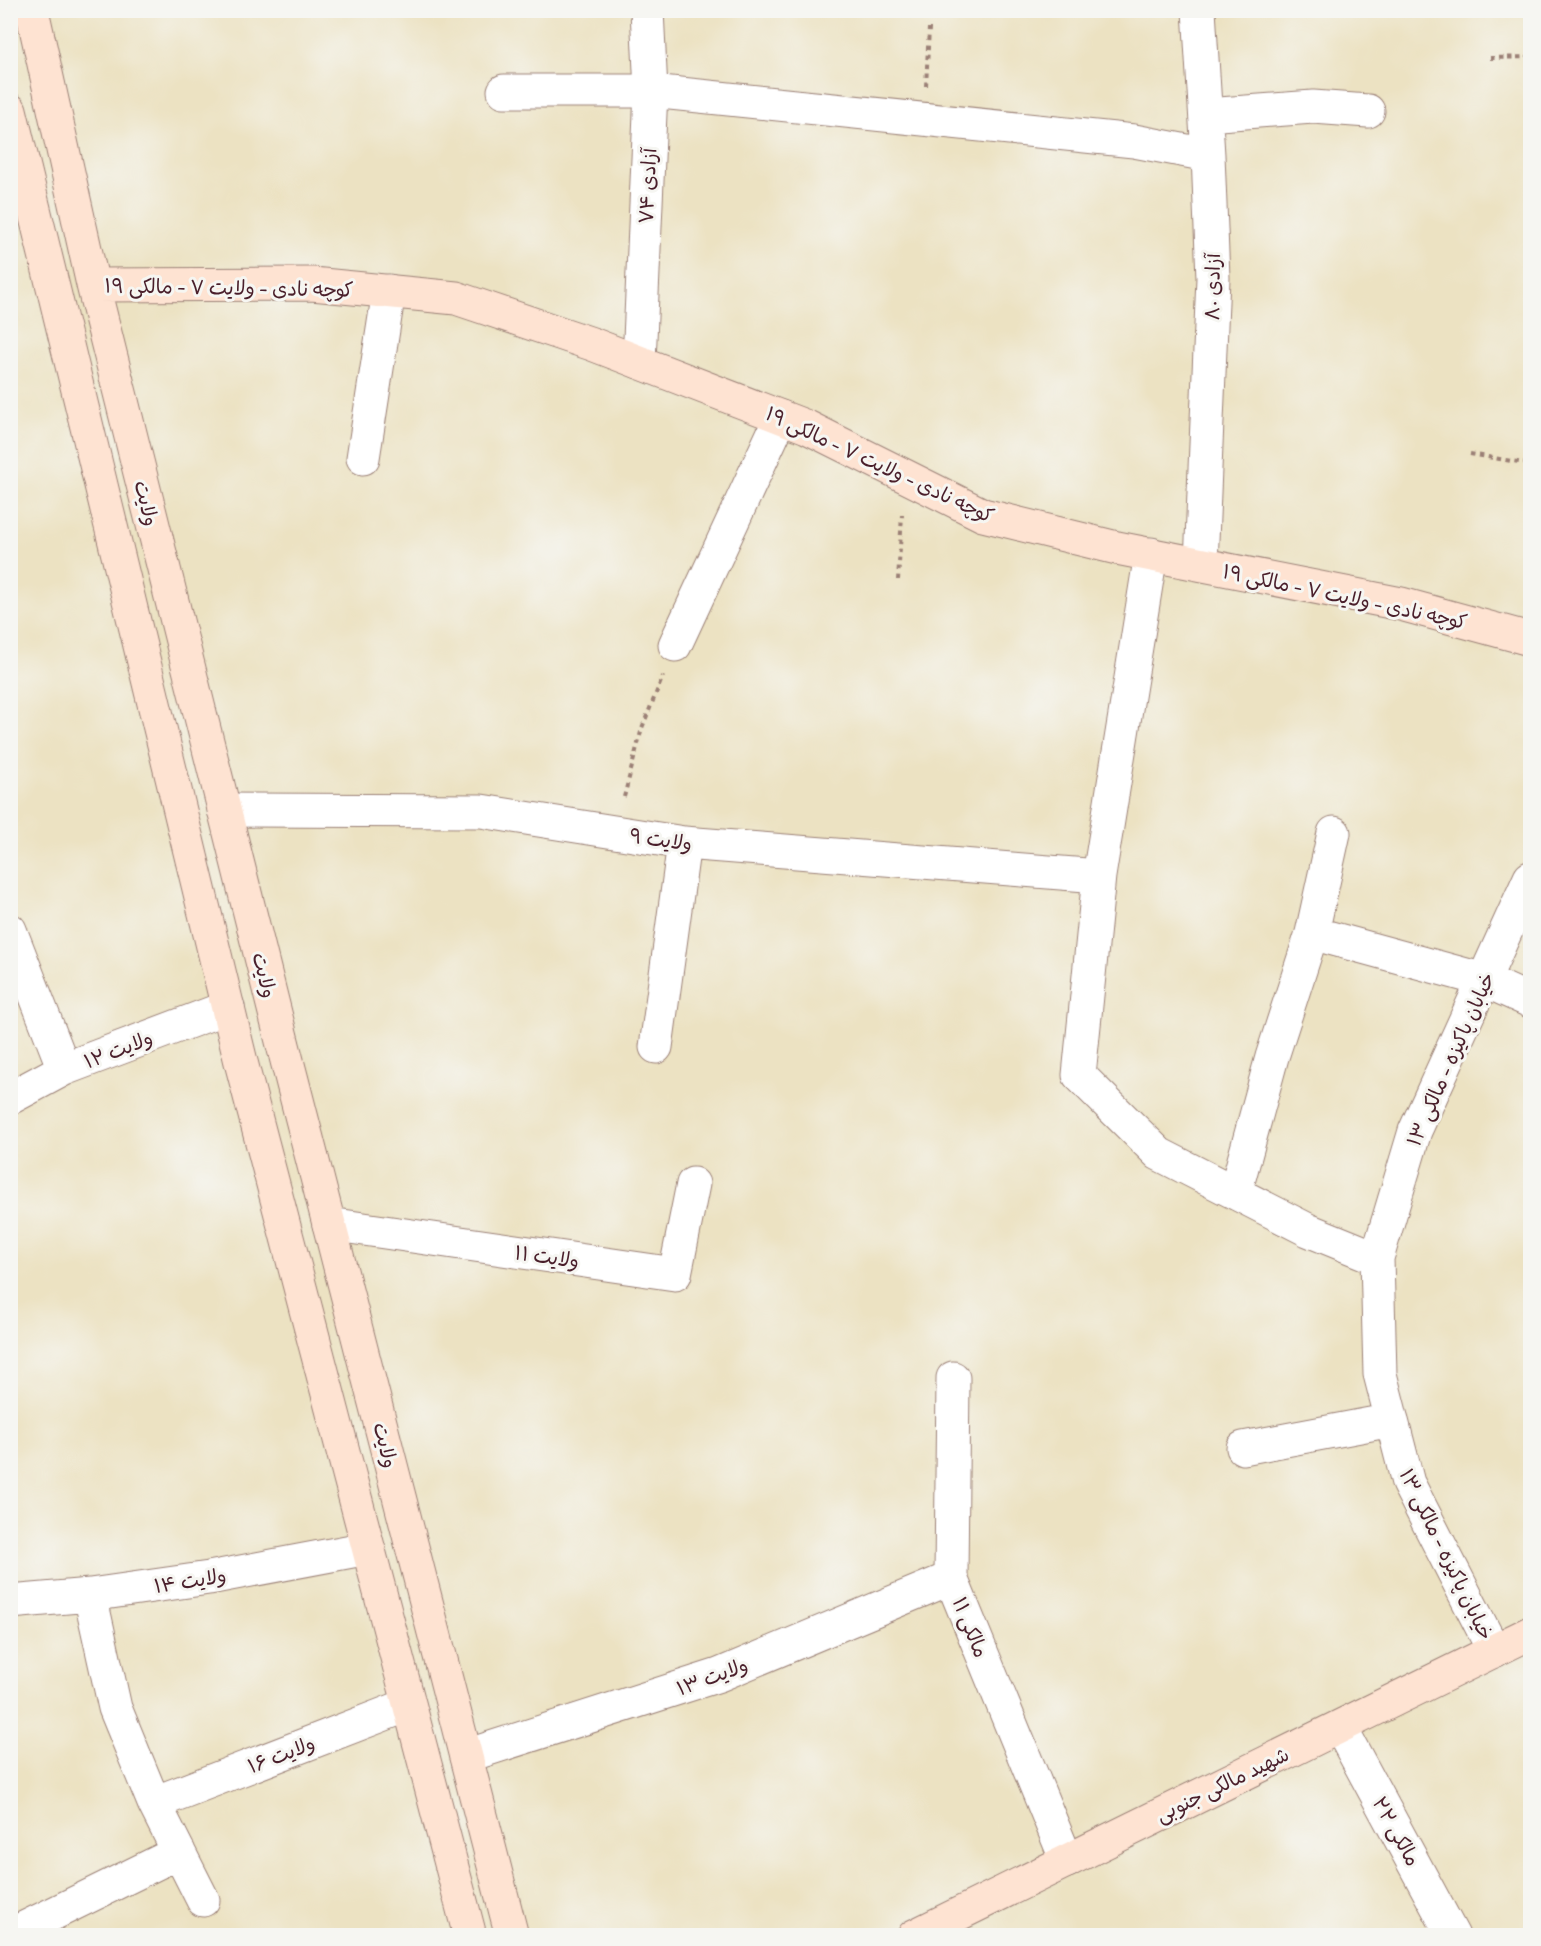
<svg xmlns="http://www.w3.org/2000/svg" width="1541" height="1946" viewBox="0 0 1541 1946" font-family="'Patrick Hand','Playpen Sans Arabic',sans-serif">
  <rect width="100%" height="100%" fill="#f6f6f2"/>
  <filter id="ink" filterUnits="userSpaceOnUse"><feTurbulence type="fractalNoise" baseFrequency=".0167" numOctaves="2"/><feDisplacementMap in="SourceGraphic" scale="12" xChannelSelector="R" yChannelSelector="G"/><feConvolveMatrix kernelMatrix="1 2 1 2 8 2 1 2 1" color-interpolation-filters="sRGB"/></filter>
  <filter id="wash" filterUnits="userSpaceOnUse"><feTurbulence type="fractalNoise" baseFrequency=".008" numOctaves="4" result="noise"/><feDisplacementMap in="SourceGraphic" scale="24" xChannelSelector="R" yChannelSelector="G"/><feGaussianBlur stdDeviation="1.35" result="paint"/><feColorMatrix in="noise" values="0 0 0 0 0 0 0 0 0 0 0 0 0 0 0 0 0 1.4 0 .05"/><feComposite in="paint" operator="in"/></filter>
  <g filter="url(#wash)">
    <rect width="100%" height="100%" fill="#ece2c2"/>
  </g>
  <g filter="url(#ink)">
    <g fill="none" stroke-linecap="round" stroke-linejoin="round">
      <g stroke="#9b8076" stroke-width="35">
        <path id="street" d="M1199 10 1208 155 1213 278 1201 564
          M504 91H651L1134 141 1208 155
          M1206 115 1313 107 1368 111
          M639 362 651 91 647 10
          M363 458 389 291
          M1151 554 1099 876 1079 1075 1159 1154 1308 1230 1377 1258
          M675 645 781 417
          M224 810 481 811 684 843 1099 876
          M10 930 64 1069
          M1312 933 1484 980 1530 1001
          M656 1047 684 843
          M10 1098 64 1069 228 1007
          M1235 1193 1272 1057 1312 933 1334 833
          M329 1224 675 1274 693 1184
          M953 1378 951 1578 1067 1861
          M1243 1448 1392 1420
          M90 1595 115 1708 154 1803 203 1900
          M10 1602 90 1595 209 1578 368 1548
          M1494 1651 1408 1483 1380 1374 1377 1258 1415 1131 1530 878
          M1340 1727 1453 1936
          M466 1756 719 1675 951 1578
          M154 1803 408 1705
          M10 1935 179 1852"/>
      </g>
      <g stroke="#9b8076" stroke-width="35">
        <path id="secondary" d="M32 10 93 285 284 1049 512 1936
          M10 110 241 1062 470 1936
          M93 285 312 284 456 298 592 344 807 427 983 515 1117 548 1401 604 1530 639
          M914 1936 1530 1633"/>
      </g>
      <path stroke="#9b8076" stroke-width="4" stroke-dasharray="4.5 4.5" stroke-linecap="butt" d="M1490 58 1530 57
        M926 86 929 28
        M1470 454 1530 464
        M898 580 902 515
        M624 797 642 728 663 676"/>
      <use href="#street" stroke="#fff" stroke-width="33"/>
      <use href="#secondary" stroke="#fee3d2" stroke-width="33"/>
    </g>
  </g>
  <g text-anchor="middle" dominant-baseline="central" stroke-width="6" stroke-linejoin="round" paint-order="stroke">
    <g font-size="20" fill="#4a1f2b" stroke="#f6f6f2">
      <text transform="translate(647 186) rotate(-87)">آزادی ۷۴</text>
      <text transform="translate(229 287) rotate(1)">کوچه نادی - ولایت ۷ - مالکی ۱۹</text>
      <text transform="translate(1212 287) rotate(-89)">آزادی ۸۰</text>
      <text transform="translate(880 464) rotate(25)">کوچه نادی - ولایت ۷ - مالکی ۱۹</text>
      <text transform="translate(147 503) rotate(76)">ولایت</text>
      <text transform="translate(1345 596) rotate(12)">کوچه نادی - ولایت ۷ - مالکی ۱۹</text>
      <text transform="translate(661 839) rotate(8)">ولایت ۹</text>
      <text transform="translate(265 975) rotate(76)">ولایت</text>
      <text transform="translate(118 1049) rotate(-21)">ولایت ۱۲</text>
      <text transform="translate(1450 1059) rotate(-66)">خیابان پاکیزه - مالکی ۱۳</text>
      <text transform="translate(547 1256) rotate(8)">ولایت ۱۱</text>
      <text transform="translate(386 1445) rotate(76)">ولایت</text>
      <text transform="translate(1447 1554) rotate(64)">خیابان پاکیزه - مالکی ۱۳</text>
      <text transform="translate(190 1580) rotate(-9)">ولایت ۱۴</text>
      <text transform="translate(971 1627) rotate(68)">مالکی ۱۱</text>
      <text transform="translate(712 1676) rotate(-20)">ولایت ۱۳</text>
      <text transform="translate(281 1754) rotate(-21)">ولایت ۱۶</text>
      <text transform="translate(1222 1784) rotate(-26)">شهید مالکی جنوبی</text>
      <text transform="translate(1397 1831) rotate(61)">مالکی ۲۲</text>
    </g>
  </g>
  <rect width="1541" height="1946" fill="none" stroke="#f6f6f2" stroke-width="36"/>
</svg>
